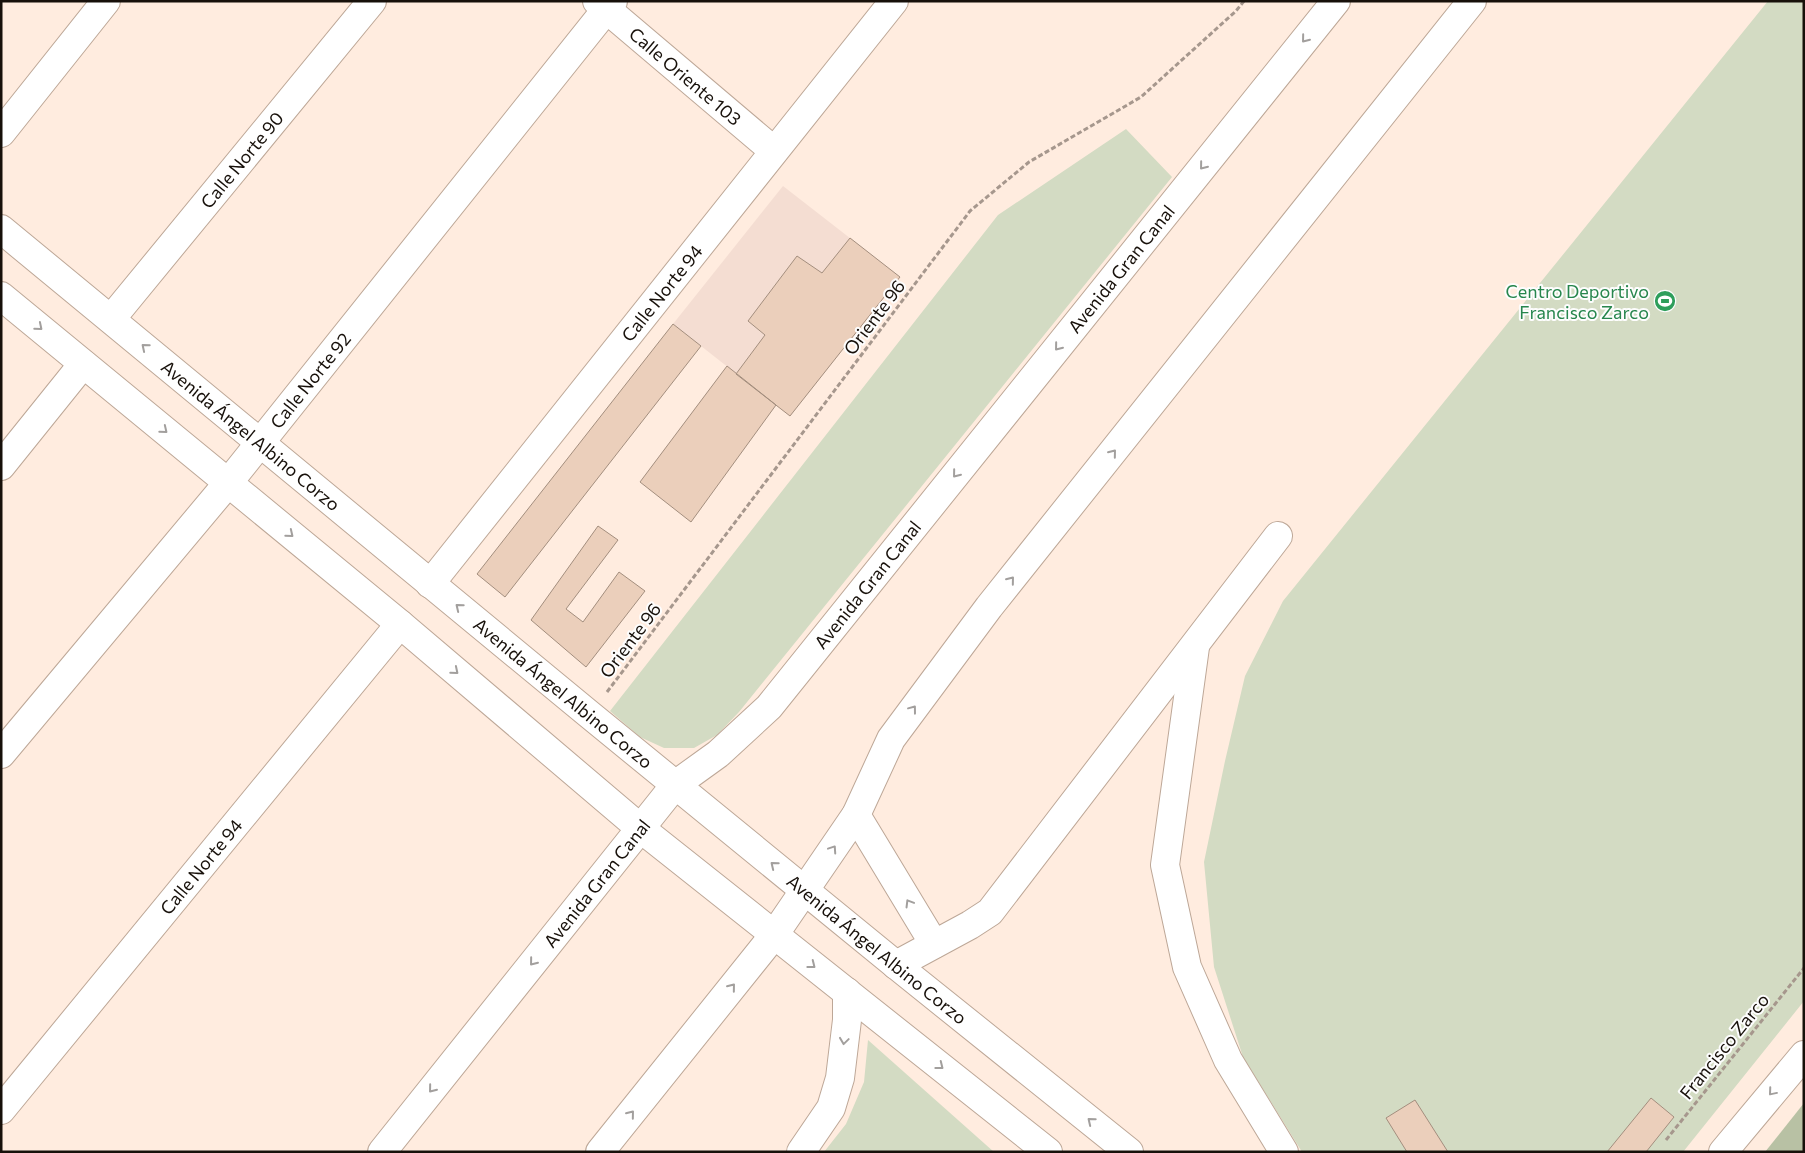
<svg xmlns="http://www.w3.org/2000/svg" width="1805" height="1153" viewBox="0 0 1805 1153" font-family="Commissioner,sans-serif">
  <rect width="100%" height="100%" fill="#ffecdf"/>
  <path fill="#f4ddd2" d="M783 186 900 277 790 416 673 324Z"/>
  <path fill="#d3dbc3" d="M1768 1H1804V1001L1683 1152H1302L1243 1057 1214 967 1204 862 1225 761 1245 676 1283 601Z
    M1126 129 1172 177 739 712 717 735 694 748H664L640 737 610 711 998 215Z
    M868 1040 994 1152H824L846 1124 864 1082Z"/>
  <path fill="#b8c1a4" d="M1804 1103V1152H1765Z"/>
  <path fill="#ebcfbb" stroke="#a38e7e" d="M850 238 900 277 790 416 736 374 765 335 748 321 797 256 822 273Z
    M673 324 701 346 505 597 477 574Z
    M727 366 776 405 691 522 640 482Z
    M598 526 618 540 566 609 583 622 619 572 645 591 586 667 531 620Z
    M1651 1098 1674 1117 1646 1152H1607Z
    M1415 1100 1448 1152H1407L1386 1118Z"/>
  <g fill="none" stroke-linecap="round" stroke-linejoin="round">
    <g stroke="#bda797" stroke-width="30">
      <g id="minor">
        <path id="s1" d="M597 1 774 151"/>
        <path d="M1 133 106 1"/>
        <path id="s2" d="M111 319 372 1"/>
        <path d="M1 466 83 364"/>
        <path id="s3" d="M430 584 894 1"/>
        <path d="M1195 647 1165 865 1187 967 1228 1060 1284 1152"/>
        <path id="s4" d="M1 754 228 483 613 1"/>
        <path d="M856 815 934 944"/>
        <path d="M896 965 970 925 990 912 1278 536"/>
        <path id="s5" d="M1 1110 400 624"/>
        <path d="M801 1152 831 1108 840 1078 847 1020V992"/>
      </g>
    </g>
    <g stroke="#bda797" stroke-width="30">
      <g id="major">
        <path id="s6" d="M1 229 590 715 896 965 1129 1152"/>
        <path d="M1 296 400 624 640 828 1048 1152"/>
        <path id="s7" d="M382 1152 675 785 718 754 769 707 1336 1"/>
        <path d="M600 1152 774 935 856 815 891 739 989 607 1472 1"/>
        <path d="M1723 1152 1804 1055"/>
      </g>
    </g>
    <path stroke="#a6978d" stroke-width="3" stroke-dasharray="5 2.5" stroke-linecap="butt" d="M607 692 970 211 1029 162 1141 97 1236 11 1244 1
      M1666 1140 1804 968"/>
    <use href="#minor" stroke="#fff" stroke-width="28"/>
    <use href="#major" stroke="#fff" stroke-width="28"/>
  </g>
  <defs><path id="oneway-chevron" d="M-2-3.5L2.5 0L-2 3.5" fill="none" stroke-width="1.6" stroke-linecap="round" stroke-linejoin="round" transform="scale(1.25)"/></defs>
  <g stroke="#a29f9d">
    <use href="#oneway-chevron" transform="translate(1305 39) rotate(129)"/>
    <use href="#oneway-chevron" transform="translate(1203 166) rotate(129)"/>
    <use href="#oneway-chevron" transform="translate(39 327) rotate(40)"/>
    <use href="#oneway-chevron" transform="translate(145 347) rotate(-140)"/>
    <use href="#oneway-chevron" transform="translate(1058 347) rotate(129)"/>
    <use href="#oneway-chevron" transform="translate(164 430) rotate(39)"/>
    <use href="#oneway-chevron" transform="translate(1113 453) rotate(-51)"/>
    <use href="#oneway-chevron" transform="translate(956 474) rotate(129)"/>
    <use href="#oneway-chevron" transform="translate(290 534) rotate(39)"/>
    <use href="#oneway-chevron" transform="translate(1011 580) rotate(-51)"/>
    <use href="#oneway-chevron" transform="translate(459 607) rotate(-141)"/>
    <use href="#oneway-chevron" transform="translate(455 671) rotate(40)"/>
    <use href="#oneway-chevron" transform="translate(913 709) rotate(-53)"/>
    <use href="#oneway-chevron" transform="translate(833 849) rotate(-56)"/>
    <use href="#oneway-chevron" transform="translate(774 865) rotate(-141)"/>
    <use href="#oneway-chevron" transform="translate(909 903) rotate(-121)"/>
    <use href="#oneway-chevron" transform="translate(533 962) rotate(129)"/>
    <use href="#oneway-chevron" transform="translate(812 965) rotate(38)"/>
    <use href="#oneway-chevron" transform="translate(732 987) rotate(-51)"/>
    <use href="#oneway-chevron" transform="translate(844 1041) rotate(98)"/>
    <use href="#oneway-chevron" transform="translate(940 1066) rotate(38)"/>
    <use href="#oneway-chevron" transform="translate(432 1089) rotate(129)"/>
    <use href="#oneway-chevron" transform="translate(1772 1092) rotate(130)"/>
    <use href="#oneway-chevron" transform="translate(631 1114) rotate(-51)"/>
    <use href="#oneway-chevron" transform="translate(1091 1121) rotate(-141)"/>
  </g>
  <defs>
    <g id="stadium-disc" transform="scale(1.125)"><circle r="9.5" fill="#2e9e5b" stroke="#fdfdfd"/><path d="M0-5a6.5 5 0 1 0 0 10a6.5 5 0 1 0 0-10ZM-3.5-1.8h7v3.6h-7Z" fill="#fff"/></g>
  </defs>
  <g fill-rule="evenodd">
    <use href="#stadium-disc" x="1665" y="301"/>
  </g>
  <g text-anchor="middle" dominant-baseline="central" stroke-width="4" stroke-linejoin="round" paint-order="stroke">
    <g font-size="18" fill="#17100a" stroke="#fdfdfd">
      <text stroke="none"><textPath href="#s1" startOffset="116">Calle Oriente 103</textPath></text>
      <text stroke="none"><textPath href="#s2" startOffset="206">Calle Norte 90</textPath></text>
      <text stroke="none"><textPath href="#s7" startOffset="1154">Avenida Gran Canal</textPath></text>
      <text stroke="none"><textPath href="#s3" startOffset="372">Calle Norte 94</textPath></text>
      <text transform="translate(874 317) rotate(-53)">Oriente 96</text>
      <text stroke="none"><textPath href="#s4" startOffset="485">Calle Norte 92</textPath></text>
      <text stroke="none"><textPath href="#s6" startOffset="324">Avenida Ángel Albino Corzo</textPath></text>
      <text stroke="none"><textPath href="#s7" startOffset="749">Avenida Gran Canal</textPath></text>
      <text transform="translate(630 640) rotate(-53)">Oriente 96</text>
      <text stroke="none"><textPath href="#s6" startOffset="729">Avenida Ángel Albino Corzo</textPath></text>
      <text stroke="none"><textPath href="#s5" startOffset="315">Calle Norte 94</textPath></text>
      <text stroke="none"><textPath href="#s7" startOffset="344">Avenida Gran Canal</textPath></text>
      <text stroke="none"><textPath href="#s6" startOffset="1134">Avenida Ángel Albino Corzo</textPath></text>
      <text transform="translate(1724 1046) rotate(-51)">Francisco Zarco</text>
    </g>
    <g font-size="18" fill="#27864d" stroke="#fdfdfd" text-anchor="end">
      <text x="1649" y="291">Centro Deportivo<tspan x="1649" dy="21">Francisco Zarco</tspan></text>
    </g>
  </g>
  <rect width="1805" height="1153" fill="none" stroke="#17100a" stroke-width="5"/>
</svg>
